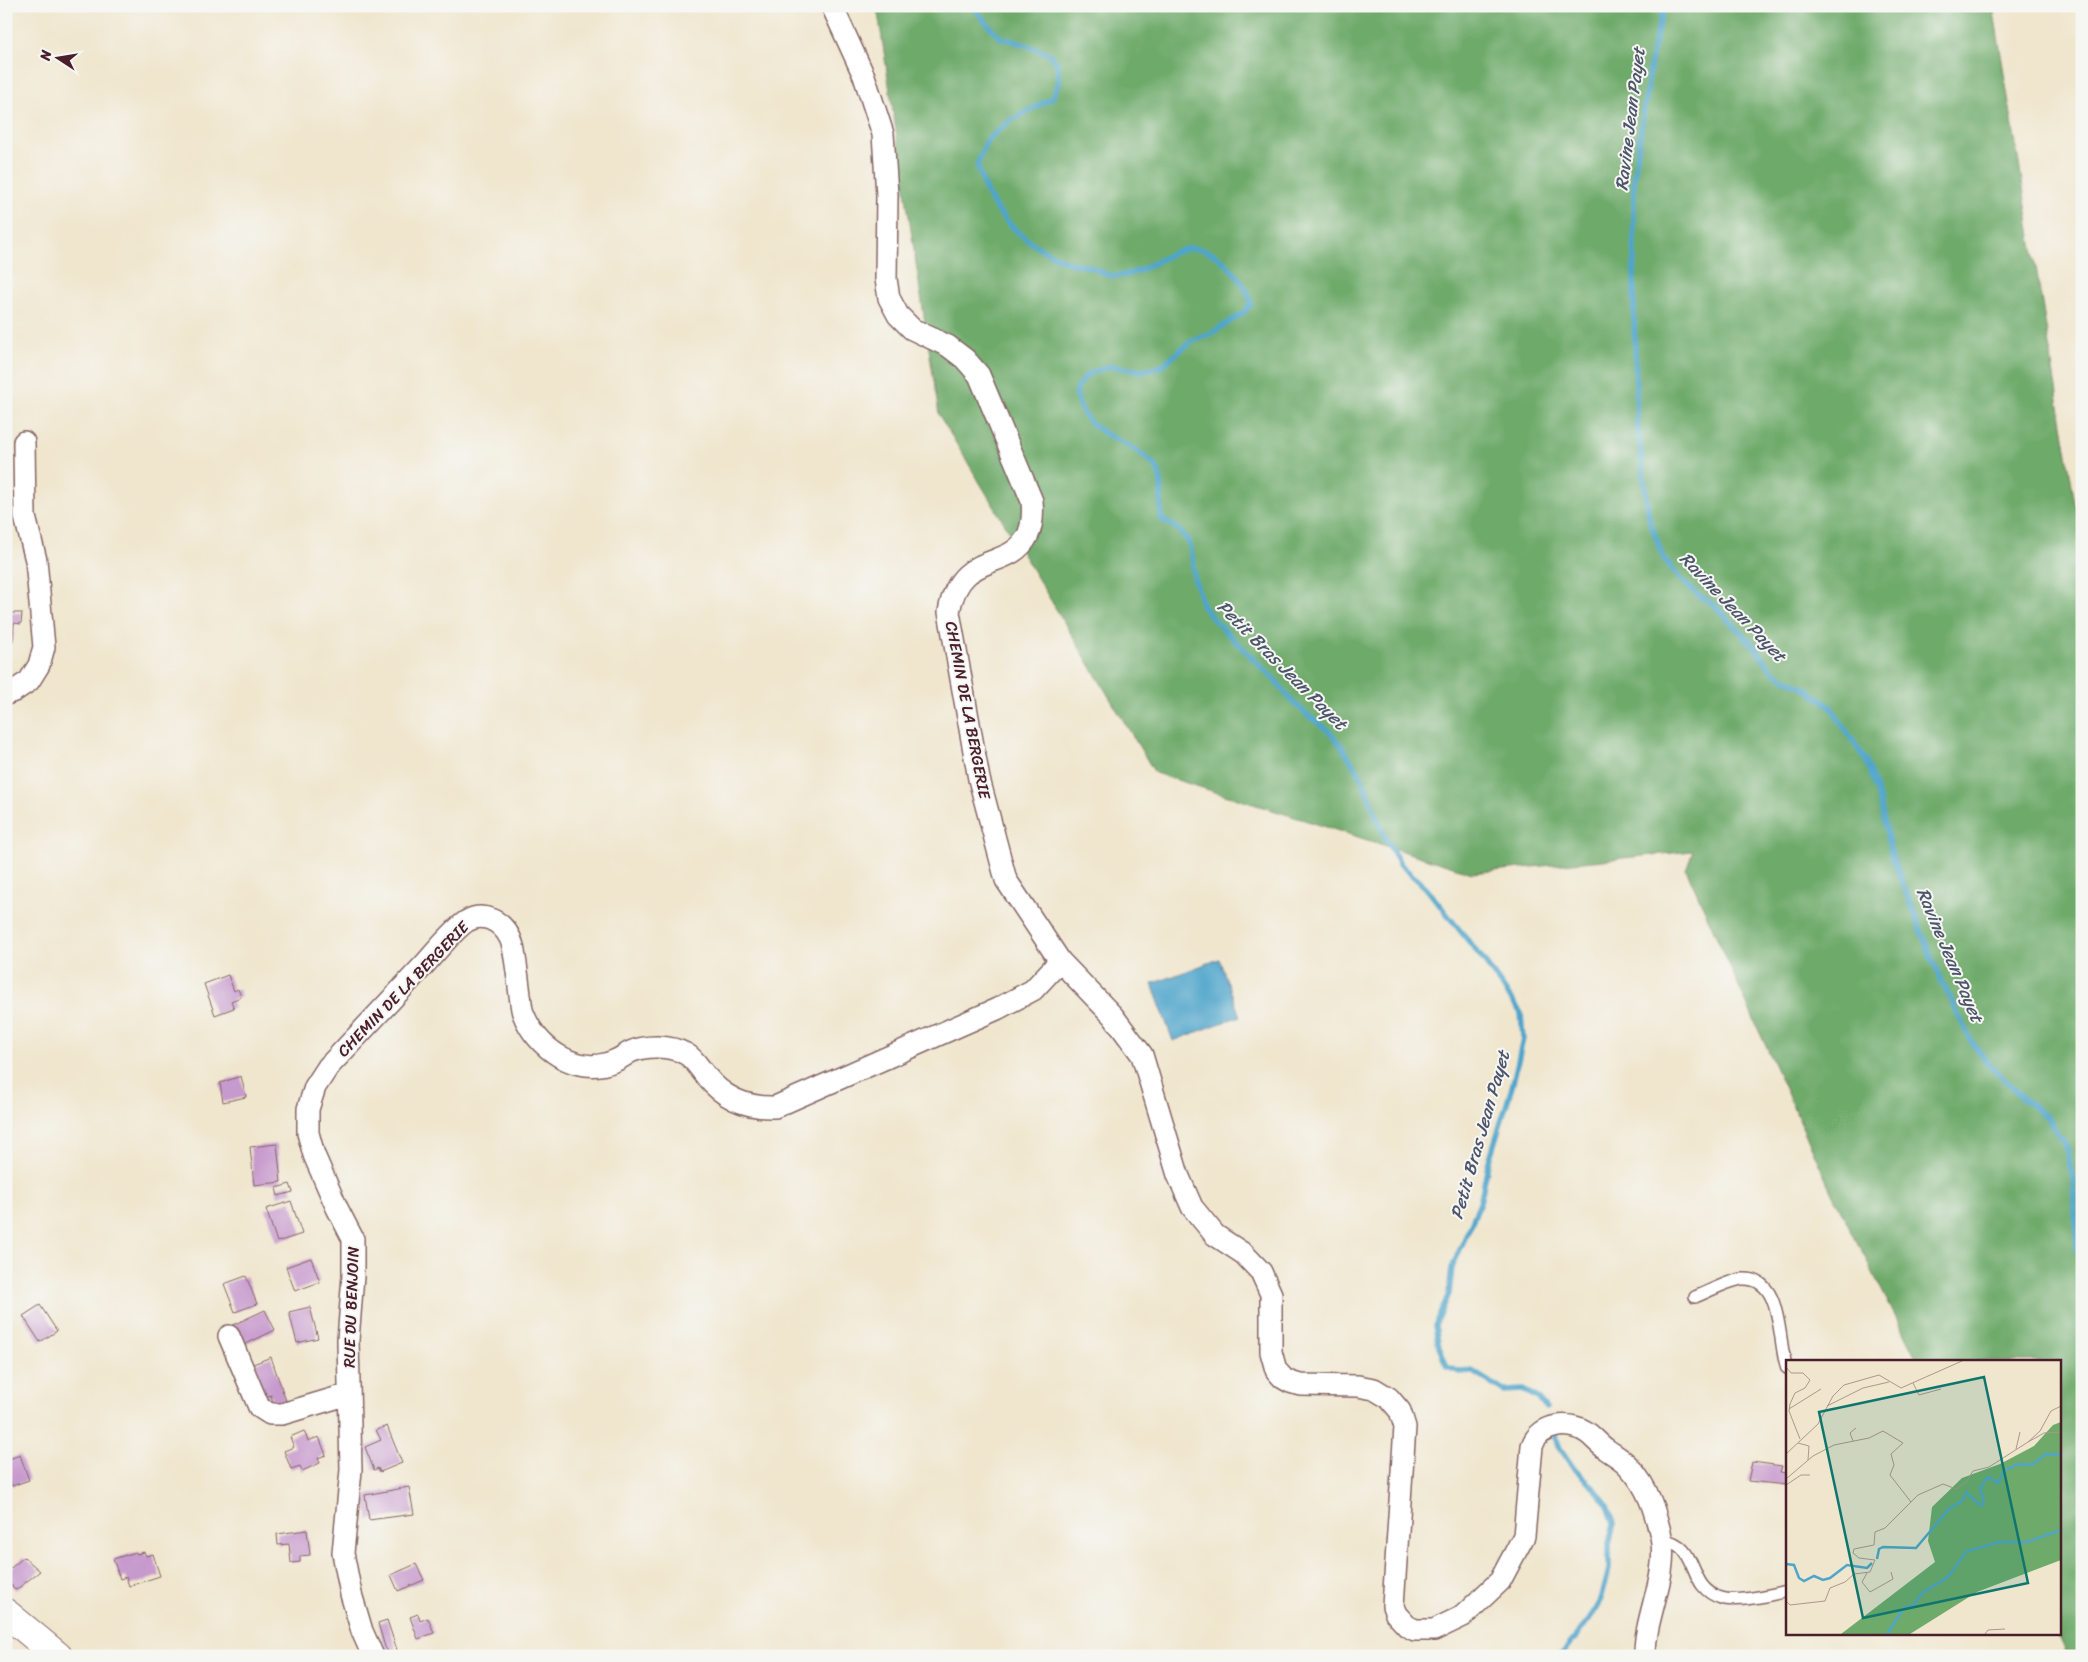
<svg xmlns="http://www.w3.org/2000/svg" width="2088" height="1662" viewBox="0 0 2088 1662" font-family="Sriracha,sans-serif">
  <rect width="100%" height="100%" fill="#f6f6f2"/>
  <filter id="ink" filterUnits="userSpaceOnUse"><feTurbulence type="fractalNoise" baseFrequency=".02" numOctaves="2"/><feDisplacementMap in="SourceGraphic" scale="10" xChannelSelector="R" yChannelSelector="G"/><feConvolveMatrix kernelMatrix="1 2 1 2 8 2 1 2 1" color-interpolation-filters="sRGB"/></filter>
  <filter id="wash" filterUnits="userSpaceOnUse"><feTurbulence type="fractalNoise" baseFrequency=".0096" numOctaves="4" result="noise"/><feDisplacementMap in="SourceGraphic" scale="20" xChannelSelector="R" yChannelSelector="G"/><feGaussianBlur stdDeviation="1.12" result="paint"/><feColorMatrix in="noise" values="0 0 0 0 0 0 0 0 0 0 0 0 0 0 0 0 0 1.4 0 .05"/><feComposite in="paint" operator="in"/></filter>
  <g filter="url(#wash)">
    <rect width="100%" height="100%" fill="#f0e6ce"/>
    <path fill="#6eaa6a" stroke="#5c644a" d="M876 6H1993L2075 503 2082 525V1656H2068L2057 1633H2059V1361H1918L1832 1193 1686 869 1693 851 1472 873 1155 773 939 415 879 19Z"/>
    <path fill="#4fa5cb" stroke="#4c627b" d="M1219 959 1240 1016 1173 1041 1152 984Z"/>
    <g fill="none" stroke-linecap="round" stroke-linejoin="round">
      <path stroke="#4fa5cb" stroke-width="5.5" d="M972 6 999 37 1023 44 1049 54 1057 63 1059 82 1052 98 1008 122 987 140 977 165C981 175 983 188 989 197 1007 228 1037 250 1070 263 1077 265 1085 265 1093 268 1099 270 1107 276 1114 276 1156 277 1184 221 1228 266 1239 278 1248 288 1251 304L1242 314 1210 334 1193 340 1160 367 1142 371 1111 366 1088 374 1076 389C1080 440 1129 435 1155 466 1166 480 1158 503 1162 520L1177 528 1189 542 1192 555 1194 577 1203 607 1218 624 1275 680 1291 700 1305 713 1330 732 1342 747 1361 776 1384 836 1401 865 1426 888 1482 958 1521 1013 1523 1039 1512 1087 1488 1164 1480 1203 1452 1268 1449 1294 1435 1326 1439 1347 1447 1367 1460 1372 1472 1371 1504 1391 1523 1390 1538 1398 1546 1408
        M1664 6 1653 49 1634 177V315L1637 421 1649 518 1663 557 1681 580 1697 594 1715 606 1752 644 1774 673 1805 688 1830 706 1866 761 1879 798 1892 856 1937 972 1970 1039 1990 1066 2023 1098 2047 1117 2065 1143 2073 1180 2077 1249 2082 1255
        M1554 1432 1560 1448 1575 1470 1596 1490 1608 1506 1614 1523 1609 1544V1569L1602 1597 1588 1622 1570 1643 1562 1656"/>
    </g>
    <g id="blocks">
      <path fill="#c79acd" d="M6 613H22L21 624 14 623 13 641H6Z
        M228 975 234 991 238 989 241 997 231 1001 234 1008 215 1015 204 984Z
        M241 1076 246 1097 223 1102 220 1083Z
        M277 1144 281 1182 254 1185 250 1147Z
        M290 1184 293 1192 278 1196 276 1188Z
        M291 1201 302 1234 277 1242 266 1209Z
        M311 1258 320 1282 295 1291 286 1267Z
        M246 1276 257 1304 235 1312 224 1284Z
        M40 1305 57 1331 40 1342 23 1316Z
        M310 1307 318 1338 297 1343 289 1312Z
        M265 1310 275 1330 242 1346 233 1325Z
        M271 1357 288 1407 275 1410 271 1395 258 1399 248 1366Z
        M387 1426 402 1463 380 1472 378 1468 374 1470 365 1447 381 1440 376 1430Z
        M304 1431 308 1441 319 1437 326 1455 318 1458 320 1463 302 1471 300 1466 291 1469 284 1451 294 1447 290 1437Z
        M20 1455 29 1480 12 1486 6 1471V1460Z
        M1752 1462 1782 1466 1780 1472 1787 1473V1485L1748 1481Z
        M409 1487 414 1514 369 1520 365 1495Z
        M307 1530 310 1555 300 1556V1562L291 1563 289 1544 278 1545 277 1534Z
        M136 1552 137 1554 144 1552 146 1556 153 1554 160 1576 129 1586 126 1577 120 1579 113 1559Z
        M24 1557 40 1571 16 1590 6 1580V1572Z
        M416 1564 424 1580 398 1591 391 1575Z
        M418 1614 420 1621 428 1618 434 1633 418 1639 410 1617Z
        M387 1620 398 1653 391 1656 385 1647 378 1623Z"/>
    </g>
  </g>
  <g filter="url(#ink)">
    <use href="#blocks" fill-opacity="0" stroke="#846564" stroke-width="1"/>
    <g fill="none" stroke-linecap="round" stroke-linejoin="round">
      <g stroke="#846564" stroke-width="14">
        <path id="lane" d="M1695 1297C1708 1292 1729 1280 1743 1279 1784 1277 1777 1342 1787 1368
          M1661 1539C1703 1546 1684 1586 1721 1598 1737 1603 1770 1595 1787 1591"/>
      </g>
      <g stroke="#846564" stroke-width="24">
        <path id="street" d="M832 6 864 76 883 134 887 195 886 279 889 298 898 315 912 329 948 346 965 359 979 375 1032 501C1033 512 1033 524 1028 535 1009 573 960 548 949 612L979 779 1006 880 1060 961 1113 1016 1142 1055 1178 1175 1192 1207 1215 1235 1244 1254 1261 1272 1271 1294V1352L1276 1370 1283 1378 1290 1382 1300 1385 1358 1386 1374 1389 1389 1398 1400 1411 1405 1427 1393 1606 1396 1614 1407 1626 1415 1630H1434L1463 1616 1500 1581 1524 1536 1532 1446C1540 1423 1571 1420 1589 1434 1595 1439 1600 1445 1606 1449 1614 1455 1624 1460 1630 1468 1648 1487 1655 1511 1661 1536 1669 1577 1644 1616 1645 1656
          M6 694 14 691 29 681 39 665 44 647 36 560 25 517 24 442
          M229 1336 259 1407 270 1414H282L349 1394
          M373 1656 362 1631 351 1594 343 1553 351 1470 348 1340 353 1276V1239L337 1208 314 1155 308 1133V1109L315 1087 328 1067C360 1033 392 999 424 965 435 953 454 929 467 921 488 909 508 927 513 946 516 962 518 978 520 995 521 1000 521 1008 523 1013 536 1048 577 1077 614 1061 620 1059 625 1055 630 1052 646 1045 670 1045 686 1054 695 1059 699 1068 706 1076 724 1099 747 1108 775 1107L997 1009 1033 990 1060 961"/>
      </g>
      <g stroke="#846564" stroke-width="30">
        <path id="secondary" d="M6 1613 58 1656"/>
      </g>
      <use href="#lane" stroke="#fff" stroke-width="11"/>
      <use href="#street" stroke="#fff" stroke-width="21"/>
      <use href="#secondary" stroke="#fff" stroke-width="28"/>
    </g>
  </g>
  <g text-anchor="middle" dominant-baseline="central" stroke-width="4" stroke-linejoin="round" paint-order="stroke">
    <g font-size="16" fill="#4a1f2b" stroke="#f6f6f2">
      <text transform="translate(968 710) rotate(79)">CHEMIN DE LA BERGERIE</text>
      <text transform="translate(403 989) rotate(-46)">CHEMIN DE LA BERGERIE</text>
      <text transform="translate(351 1307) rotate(-88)">RUE DU BENJOIN</text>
    </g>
    <g font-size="18" font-style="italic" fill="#4c556b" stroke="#f6f6f2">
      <text transform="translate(1630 119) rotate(-83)">Ravine Jean Payet</text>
      <text transform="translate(1733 607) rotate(46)">Ravine Jean Payet</text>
      <text transform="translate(1282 665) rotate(45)">Petit Bras Jean Payet</text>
      <text transform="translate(1950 955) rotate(67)">Ravine Jean Payet</text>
      <text transform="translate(1480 1135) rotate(-74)">Petit Bras Jean Payet</text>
    </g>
  </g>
  <g transform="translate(1786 1360)">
    <rect width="275" height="275" fill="#f0e6ce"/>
    <path d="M275 62V200L191 232 124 274H55L149 202 142 181 146 147 176 118 214 104 248 86 267 65Z" fill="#6eaa6a"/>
    <path fill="none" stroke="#4fa5cb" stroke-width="2.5" d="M91 199 93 189 97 187 130 188 163 149 176 141 180 132 195 146 198 141 194 128 202 117 212 123 218 111 232 104 246 105 260 94 275 95M0 204 8 205 13 218 18 221 28 216 37 220 44 218 61 205 81 208 86 203M101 274 118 248 128 245 136 233 162 217 181 191 214 182H241L275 170"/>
    <path fill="none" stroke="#ae968d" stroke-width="1" d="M0 7 5 13H17L24 20 19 28 9 33 4 44 3 51 14 79M127 23 133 35 155 29M41 46 77 28 103 22M3 49 35 29M67 81 64 73 70 68M242 82 258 73 275 72M12 83 23 86 22 100M230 89 234 72M0 94 32 64 47 36 58 25 93 15 115 28 176 1M0 119 27 96 48 85 83 78 97 71 117 83 105 94 108 105 104 115 125 142M0 125 15 115H24M81 213 76 222 84 232 107 219 105 212M0 241 4 245 39 241 44 228 59 222 68 214 84 212 89 200 73 198 67 193 68 189 88 185 89 172 99 168 132 135 157 124 170 129 181 121 187 111 203 107 242 82 254 71 265 51 275 46M199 274 202 270 219 269"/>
    <path fill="#0f766e" fill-opacity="0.15" stroke="#0f766e" stroke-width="2.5" d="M198 17 242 223 77 258 33 52Z"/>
    <rect width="275" height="275" fill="none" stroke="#4a1f2b" stroke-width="2.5"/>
  </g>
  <rect width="2088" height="1662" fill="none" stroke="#f6f6f2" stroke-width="25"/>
  <g transform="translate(58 58) rotate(282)" stroke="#f6f6f2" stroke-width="4" paint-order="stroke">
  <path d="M0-4L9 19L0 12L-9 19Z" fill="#4a1f2b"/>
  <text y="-8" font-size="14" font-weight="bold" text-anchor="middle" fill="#4a1f2b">N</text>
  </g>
</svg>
